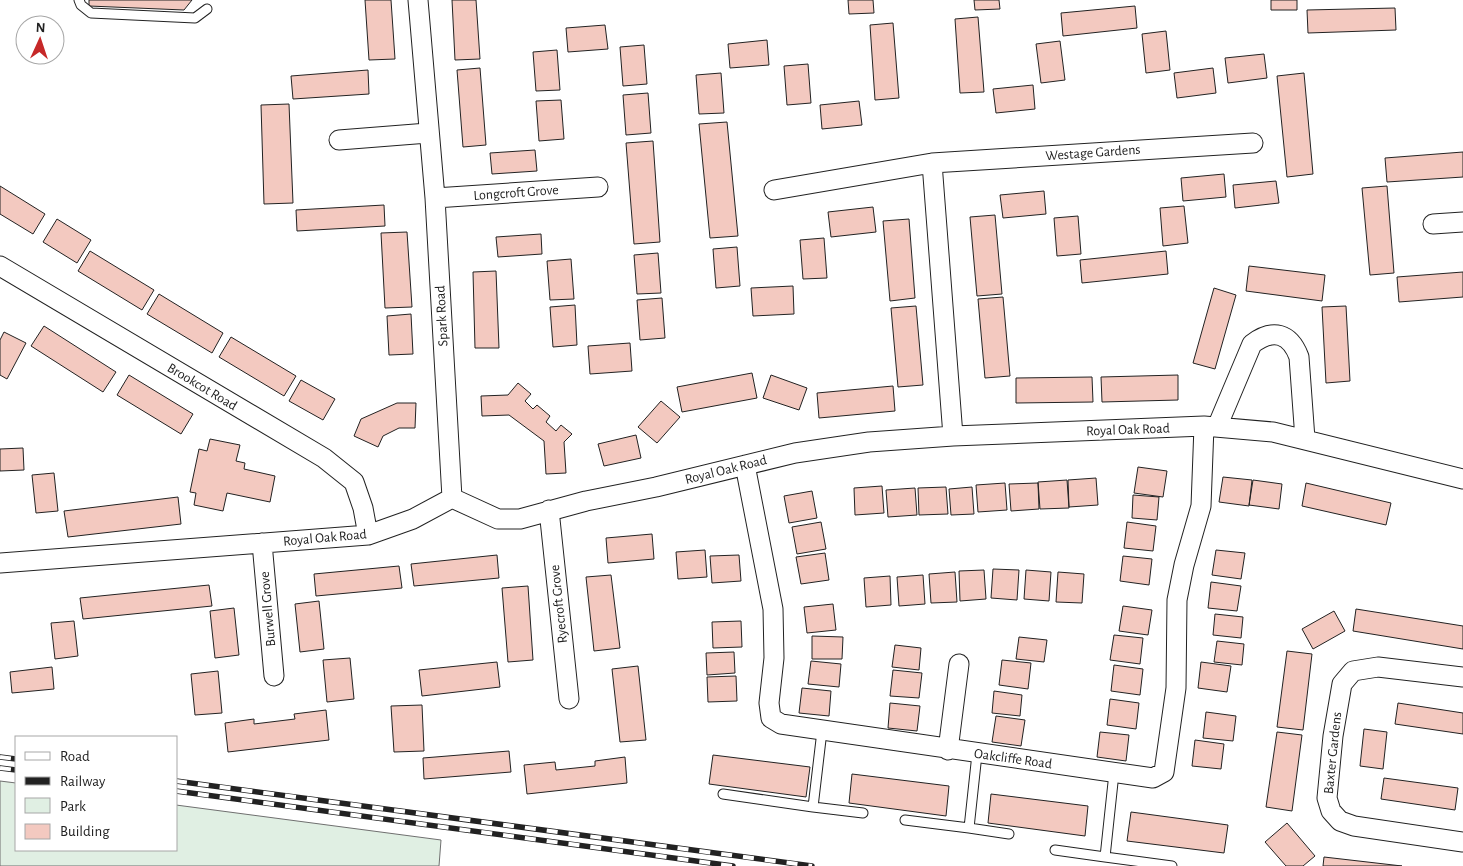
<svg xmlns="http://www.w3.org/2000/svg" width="1463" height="866" viewBox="0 0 1463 866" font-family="'Alegreya Sans',sans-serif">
  <rect width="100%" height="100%" fill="#fff"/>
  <path fill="#e0efe3" stroke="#6f6f6f" d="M0 781 16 783V850H176V805L441 840 439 866H0Z"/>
  <path fill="#f3c9c0" stroke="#222" d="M89 0H192L184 10 89 6Z
    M365 0H391L395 59 369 60Z
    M452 0H476L480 59 455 60Z
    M848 0H873L874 13 849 14Z
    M974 0H999L1000 9 975 10Z
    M1271 0H1297V10H1271Z
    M1135 6 1137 28 1063 36 1061 13Z
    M1395 8 1396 30 1308 33 1307 10Z
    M978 17 984 92 960 93 955 19Z
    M893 23 899 98 875 100 870 25Z
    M605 25 608 49 568 52 566 28Z
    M1166 31 1170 70 1146 73 1142 34Z
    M767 40 769 65 730 68 728 44Z
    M1060 41 1065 80 1041 83 1036 44Z
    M644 45 647 84 623 86 620 47Z
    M557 50 560 90 536 91 533 52Z
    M1264 54 1267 78 1228 83 1225 58Z
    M808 64 811 103 787 105 784 66Z
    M480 68 486 145 463 147 457 70Z
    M1213 68 1216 93 1177 98 1174 73Z
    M368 70 369 94 293 99 291 76Z
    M721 73 724 113 699 114 696 75Z
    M1304 73 1313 174 1287 177 1277 76Z
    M1033 85 1035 109 996 113 993 89Z
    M648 93 651 133 626 135 623 95Z
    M561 100 564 139 539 141 536 101Z
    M859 101 862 125 822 129 820 105Z
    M289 104 293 203 264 204 261 105Z
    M727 122 738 236 710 238 699 124Z
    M653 141 660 242 634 244 626 143Z
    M535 150 537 171 492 174 490 153Z
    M1463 152V177L1387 182 1385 158Z
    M1224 174 1226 197 1183 201 1181 178Z
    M1276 181 1279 203 1235 208 1233 185Z
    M0 186 45 214 33 234 0 214Z
    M1387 186 1394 273 1370 275 1362 188Z
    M1044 191 1046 214 1003 218 1000 195Z
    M384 205 385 226 297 231 296 210Z
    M1184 206 1188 243 1163 246 1160 208Z
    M873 207 876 232 831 237 828 212Z
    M995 215 1002 294 977 296 970 217Z
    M1078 216 1081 254 1057 256 1054 218Z
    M57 219 91 240 77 263 43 242Z
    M909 219 915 298 890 301 883 221Z
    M407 232 412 307 385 308 381 233Z
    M541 234 542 254 498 257 496 237Z
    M824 238 827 278 803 279 800 240Z
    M737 247 740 286 716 288 713 249Z
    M90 251 154 290 142 310 78 271Z
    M1166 251 1168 274 1082 283 1080 260Z
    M658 253 661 293 637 294 634 255Z
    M571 259 574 299 550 300 547 261Z
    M1249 266 1325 275 1322 301 1246 291Z
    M496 271 499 348H475L473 272Z
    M1463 272V297L1399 302 1397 277Z
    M793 286 794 314 753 316 751 288Z
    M1214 288 1236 295 1215 369 1193 363Z
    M159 294 223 333 212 353 147 314Z
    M1003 297 1010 376 985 378 978 299Z
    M662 298 665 338 640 340 637 300Z
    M575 305 577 345 553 347 550 307Z
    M916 306 923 385 898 387 891 308Z
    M1346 306 1350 381 1326 383 1322 307Z
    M411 314 413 354 389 355 387 316Z
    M44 326 116 372 103 392 31 346Z
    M4 332 26 343 7 379 0 375V340Z
    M231 337 296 376 284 396 219 357Z
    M630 343 632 371 590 374 588 346Z
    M752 373 757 398 682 412 677 387Z
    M129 375 193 414 181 434 117 395Z
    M771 375 807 388 799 410 763 398Z
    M1178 375V400L1102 402 1101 377Z
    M1092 377 1093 402 1016 403V378Z
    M301 380 335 399 323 420 289 401Z
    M518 383 531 394 525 401 533 409 537 405 550 416 546 422 556 431 561 425 572 434 564 442 566 473 546 474 544 441 509 415 482 416 481 396 508 395Z
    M893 386 895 411 819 418 817 393Z
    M661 401 680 417 657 443 638 427Z
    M397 403H416L415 428H399L383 436 378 447 354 436 361 419Z
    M636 435 641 458 604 466 598 444Z
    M210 439 240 445 236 461 245 463 244 469 275 476 270 502 227 493 223 511 194 505 196 493 190 492 199 449 207 451Z
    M23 448 24 470 0 471V449Z
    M1138 467 1167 471 1163 497 1134 493Z
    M54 473 58 511 36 513 32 475Z
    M1223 477 1252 480 1249 506 1219 502Z
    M1096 478 1098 505 1069 507 1068 480Z
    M1067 480 1069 508 1040 509 1038 482Z
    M1253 480 1282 484 1279 509 1249 505Z
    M1005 483 1007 510 978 512 976 485Z
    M1038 483 1039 509 1011 511 1009 484Z
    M1306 483 1391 503 1386 525 1302 506Z
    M882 486 884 513 855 515 854 488Z
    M946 487 948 514 919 515 918 488Z
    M972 487 974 514 951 515 949 489Z
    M915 488 917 515 888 517 886 490Z
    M812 491 817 518 789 523 784 496Z
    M1133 495 1159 497 1157 520 1132 518Z
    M178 497 181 524 68 537 64 511Z
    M821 522 826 549 797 554 792 527Z
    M1127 522 1156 526 1153 551 1124 548Z
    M652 534 654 559 608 563 606 538Z
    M705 550 707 577 678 579 676 552Z
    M1216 550 1245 553 1241 579 1212 575Z
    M825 553 829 580 801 584 796 557Z
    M497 555 499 578 414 586 411 564Z
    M739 555 741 581 712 583 710 556Z
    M1123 556 1152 559 1149 585 1120 581Z
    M399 566 402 588 316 596 314 574Z
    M993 569 1019 570 1017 600 991 598Z
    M984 570 986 599 960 601 959 571Z
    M1026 570 1051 572 1049 601 1024 599Z
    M955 572 957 602 931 603 929 574Z
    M1058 572 1084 574 1082 603 1056 602Z
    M611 575 620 648 594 651 586 577Z
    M923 575 925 604 899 606 897 577Z
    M890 576 891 605 866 607 864 578Z
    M1211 582 1241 586 1237 611 1208 608Z
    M209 585 212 606 83 619 80 598Z
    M528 586 533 660 508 662 502 588Z
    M319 601 324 649 300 652 295 604Z
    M833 604 836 630 807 633 804 607Z
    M1123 606 1152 610 1148 635 1119 631Z
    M234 608 239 655 215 658 210 611Z
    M1356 609 1463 626V649L1353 631Z
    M1334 611 1345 631 1313 649 1302 629Z
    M1215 614 1243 617 1241 638 1213 635Z
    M74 621 78 656 55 659 51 623Z
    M741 621 742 647 713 648 712 622Z
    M1114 635 1143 638 1140 664 1110 660Z
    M812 636 843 637 842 659H812Z
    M1019 637 1047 640 1044 662 1016 659Z
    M1217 641 1244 644 1242 665 1214 662Z
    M895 645 921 648 919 670 892 667Z
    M1287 651 1312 654 1303 730 1277 727Z
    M734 652 735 673 707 675 706 653Z
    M350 658 354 699 327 702 323 660Z
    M1002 660 1031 663 1028 689 999 685Z
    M811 661 841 664 839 687 808 684Z
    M497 662 500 687 422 696 419 670Z
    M1201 662 1231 666 1227 692 1198 688Z
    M1114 665 1143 669 1140 695 1111 691Z
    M638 666 646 740 620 742 612 669Z
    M52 667 54 689 12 693 10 672Z
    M893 670 922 673 919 698 890 696Z
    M218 671 222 713 195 715 191 674Z
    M736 676 737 701 708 702 707 677Z
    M802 688 831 691 829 716 799 713Z
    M994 691 1022 695 1020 716 992 713Z
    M1110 699 1139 703 1136 729 1107 725Z
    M890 703 920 706 917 731 888 728Z
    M1398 703 1463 713V734L1395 724Z
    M422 705 424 751 394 752 391 706Z
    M326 710 329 740 228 752 225 723 254 719V724L295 719 294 714Z
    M1206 712 1236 716 1233 741 1203 738Z
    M996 716 1025 720 1021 746 992 742Z
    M1364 729 1387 732 1383 769 1360 766Z
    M1100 732 1129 735 1126 761 1097 757Z
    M1277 732 1302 735 1292 811 1266 807Z
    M1195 740 1224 744 1221 769 1192 766Z
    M509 751 511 772 424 779 423 758Z
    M713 755 810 767 806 797 709 784Z
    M625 757 627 783 527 794 524 765 555 762 556 770 595 766V761Z
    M852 774 949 786 946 816 849 803Z
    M1384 778 1458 788 1455 810 1381 799Z
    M991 794 1088 806 1085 836 988 823Z
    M1131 812 1228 825 1224 853 1127 841Z
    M1287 823 1315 856 1303 866H1286L1265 842Z
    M1324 857 1402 866H1323Z"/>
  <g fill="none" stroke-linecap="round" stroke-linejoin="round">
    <g stroke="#222" stroke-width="11">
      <path id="lane" d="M79 0 81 5 91 13 195 18 207 9
        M1114 773 1105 857 1172 866
        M723 794 813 807 822 731
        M813 807 863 813
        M905 820 969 828 977 754
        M969 828 1009 834
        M1055 850 1105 857"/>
    </g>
    <g stroke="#222" stroke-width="21">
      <path id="street" d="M418 0 435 198 452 498
        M339 140 428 133
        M932 163 953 436
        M774 190 932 163 1253 143
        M435 198 598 187
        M1433 224 1463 222
        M0 266 324 458 354 482 363 508 368 535
        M1217 427 1252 344C1273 328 1290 333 1299 357L1305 439
        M745 465 773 609 774 658 769 703 771 718 781 724 1153 778 1164 772 1176 688 1177 600 1184 565 1201 506 1204 426
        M452 498 498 519H520L586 501 656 487 795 453 869 442 953 436 1204 426 1273 432 1463 479
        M549 510 569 699
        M262 543 274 676
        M0 563 368 535 413 519 452 498
        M1463 677 1378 667 1353 671 1342 684 1333 736 1327 798 1331 811 1340 821 1354 826 1463 842
        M948 750 959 664"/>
    </g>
    <use href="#lane" stroke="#fff" stroke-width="9"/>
    <use href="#street" stroke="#fff" stroke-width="19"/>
    <g stroke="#222" stroke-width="5.5">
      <path id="rail" d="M0 757 16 759
        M0 768 16 770
        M176 781 812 866
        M176 791 733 866"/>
    </g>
    <use href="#rail" stroke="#fff" stroke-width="4" stroke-dasharray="11" stroke-linecap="butt"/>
  </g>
  <g text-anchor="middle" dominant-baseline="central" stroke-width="4" stroke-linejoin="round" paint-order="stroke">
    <g font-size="14" fill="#222" stroke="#fff">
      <text transform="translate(1093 153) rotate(-4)">Westage Gardens</text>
      <text transform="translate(516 193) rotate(-4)">Longcroft Grove</text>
      <text transform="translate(442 316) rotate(-93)">Spark Road</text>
      <text transform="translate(202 387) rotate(31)">Brookcot Road</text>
      <text transform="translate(1128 430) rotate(-2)">Royal Oak Road</text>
      <text transform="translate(726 470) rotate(-14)">Royal Oak Road</text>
      <text transform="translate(325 538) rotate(-5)">Royal Oak Road</text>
      <text transform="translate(559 604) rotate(-96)">Ryecroft Grove</text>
      <text transform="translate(268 609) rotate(-95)">Burwell Grove</text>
      <text transform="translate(1333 753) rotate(-84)">Baxter Gardens</text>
      <text transform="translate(1013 759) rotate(8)">Oakcliffe Road</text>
    </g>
  </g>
  <rect x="15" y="736" width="162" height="115" fill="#ffffff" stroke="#a7a7a7"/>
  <rect x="25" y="752" width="25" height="8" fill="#ffffff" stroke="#a7a7a7"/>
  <text x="60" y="761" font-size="15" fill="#222222">Road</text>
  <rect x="25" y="777" width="25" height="8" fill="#222222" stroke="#a7a7a7"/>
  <text x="60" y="786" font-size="15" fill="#222222">Railway</text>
  <rect x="25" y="798" width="25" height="15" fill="#e0efe3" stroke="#a7a7a7"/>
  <text x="60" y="811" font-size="15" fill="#222222">Park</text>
  <rect x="25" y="824" width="25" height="15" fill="#f3c9c0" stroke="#a7a7a7"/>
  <text x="60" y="836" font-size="15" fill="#222222">Building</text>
  <g transform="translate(40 40) rotate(3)"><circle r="24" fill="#ffffff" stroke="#a7a7a7"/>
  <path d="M0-4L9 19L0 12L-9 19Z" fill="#c62828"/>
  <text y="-8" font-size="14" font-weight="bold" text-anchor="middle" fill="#222222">N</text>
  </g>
</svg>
